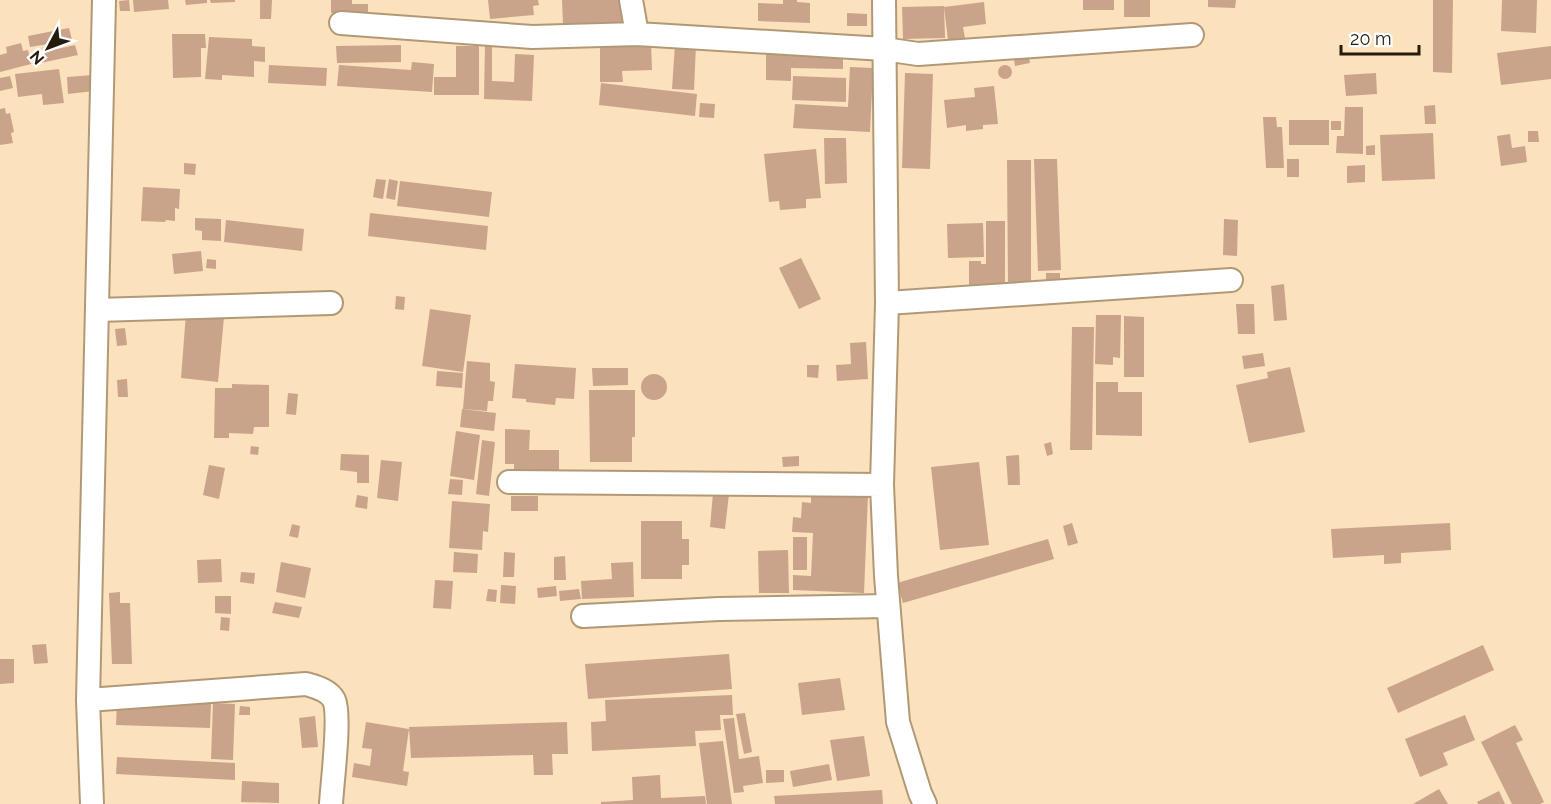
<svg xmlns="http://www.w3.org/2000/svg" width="1551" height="804" viewBox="0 0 1551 804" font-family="Raleway,sans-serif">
  <rect width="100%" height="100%" fill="#fbe1bc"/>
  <path fill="#c9a48a" d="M129 0 130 11H120L119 1Z
    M133 0H168L169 9 134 12Z
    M185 0H207V3L186 5Z
    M210 0H235V2L211 3Z
    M260 0H272L271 19H260Z
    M331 0H352V4H368V14L331 13Z
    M488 0H538L539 5 533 6 534 15 490 19Z
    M562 0H621L622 22 563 24Z
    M783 0H797V2L810 3V23L758 21V3L783 4Z
    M1083 0H1114V10H1083Z
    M1124 0H1150V17H1124Z
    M1208 0H1236L1235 8 1208 7Z
    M1433 0H1453L1452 73 1433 72Z
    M1502 0H1537L1536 33 1501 31Z
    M984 2 986 24 963 27 965 38 948 40 944 7Z
    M944 6 945 38 903 39 902 7Z
    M847 13 867 14V26H847Z
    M69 28 72 40 30 47 28 36Z
    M172 34H205L206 48H201V77L173 78Z
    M209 37 252 39V46L265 47V62L254 61V77L222 75V80L205 79Z
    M651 41 652 70 622 71 623 82H600V42Z
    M21 43 23 51 28 50 31 64 0 72V55L7 53 6 47Z
    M485 44H492V81L514 82 515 54 534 55 532 101 484 99Z
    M675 44 696 45 694 90 672 89Z
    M75 45 78 55 36 64 34 54Z
    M401 45V62L337 63 336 46Z
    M456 46H479V95H434V77H456Z
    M1551 46V79L1501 85 1497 53Z
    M766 51 843 52V69L791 68V81L766 80Z
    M1028 52 1030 63 1015 66 1013 54Z
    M412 62 434 64 432 92 337 86 339 65 411 70Z
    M998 72a7 7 0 1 1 14 0a7 7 0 1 1-14 0Z
    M269 65 327 68 326 86 268 83Z
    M850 67 873 68 870 132 793 128 795 104 848 107Z
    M59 69 64 103 43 105 42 94 18 97 15 74Z
    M905 73 933 74 930 169 902 168Z
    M1376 73 1377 94 1346 96 1344 75Z
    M93 75 94 91 68 94 67 77Z
    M10 76 13 88 0 91V78Z
    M793 76 846 78V102L792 100Z
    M601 83 697 94 695 116 599 105Z
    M994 86 998 124 983 125V129L966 131V125L947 128 944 100 975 97 974 88Z
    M700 103 715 104 714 118 699 117Z
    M1435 105 1436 124H1425L1424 106Z
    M1345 107H1363V154L1336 153 1337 136H1344Z
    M5 108 6 114 10 113 14 132 11 133 13 143 0 145V109Z
    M1263 117H1276L1277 127H1282L1284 168H1266Z
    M1289 120H1329V145H1289Z
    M1331 121H1341V130H1331Z
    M1528 131H1538L1539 142H1528Z
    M1433 133 1435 179 1382 181 1380 135Z
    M1510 134 1512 148 1525 146 1527 162 1501 166 1497 136Z
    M824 138H846L847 183 825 184Z
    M1375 145V155H1366V146Z
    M816 149 821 198 806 199V208L780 210 779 201 769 202 764 154Z
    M1034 159H1057L1061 270 1038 271Z
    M1287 159H1299V177H1287Z
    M1007 160H1031V285L1008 284Z
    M184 163 196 164 195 175 184 174Z
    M1365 165V182L1347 183V166Z
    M376 179 386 180 383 199 373 197Z
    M389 179 398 181 395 200 386 198Z
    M400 181 492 192 489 217 397 206Z
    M143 187 180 189 179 209 175 208V221L166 220 165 222 141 221Z
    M370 213 488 226 486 250 368 236Z
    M195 218 221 219V241L202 240V231L195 230Z
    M1224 219 1238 220 1237 256 1223 255Z
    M226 220 304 229 302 251 224 242Z
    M986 221H1005V285H969V261H981V264H986Z
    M983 223 984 257 948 258 947 224Z
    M201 251 203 271 174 274 172 254Z
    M801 258 821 299 799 309 779 268Z
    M207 259 216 260V269L206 268Z
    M1046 273H1060V282L1046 281Z
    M1284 284 1287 320 1274 321 1271 286Z
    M396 296 405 297 404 310 395 309Z
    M1236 304H1254L1255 334H1238Z
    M430 309 471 315 463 372 422 366Z
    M186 313 224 317 218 382 181 378Z
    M1096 315H1121L1120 358 1113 357V365L1095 364Z
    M1124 316 1144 317V377H1124Z
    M1072 327H1094L1092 450H1070Z
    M125 328 127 345 117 346 115 329Z
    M866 342 868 379 837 381 836 365 851 364 850 343Z
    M1263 353 1265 366 1244 369 1242 356Z
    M467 361 490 363V381L495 382 493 401H488L487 411 463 409Z
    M515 364 576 368 574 399 556 398 555 405 526 402V399L512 398Z
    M807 365H819L818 378 807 377Z
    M1290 367 1305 432 1249 443 1236 385 1268 378 1267 372Z
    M592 368H628V385L593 386Z
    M437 371 463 373 462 388 436 386Z
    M641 387a13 13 0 1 1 26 0a13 13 0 1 1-26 0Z
    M127 379 128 397H118L117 380Z
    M1096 382H1118V392H1142V436L1096 435Z
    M232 384 269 385V427H254L253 434 229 433V438H214L215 388H232Z
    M589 390H635V437H632V462H590Z
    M288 393 298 394 296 415 286 414Z
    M462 409 496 413 494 431 460 427Z
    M505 429 530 430 529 450H559V471H514V464H505Z
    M456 431 480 435 474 480 450 476Z
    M482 440 495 442 489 496 476 494Z
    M1051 442 1053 454 1047 456 1044 444Z
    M251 446 259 447 258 455 250 454Z
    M341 454 369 455V483H357V472L340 470Z
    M1019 455 1020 485H1008L1006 456Z
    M799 456V466L783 467 782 457Z
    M381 460 402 462 398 501 377 498Z
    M979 462 989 545 940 550 931 467Z
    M209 465 225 468 219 499 203 495Z
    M450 479 463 480 462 495 448 494Z
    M713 493 729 494 725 529 710 527Z
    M811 493 868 495 864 593 793 590V575L811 576 813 533 792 532 793 517 801 518 802 502 811 503Z
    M357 495 368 497 367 509 355 507Z
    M511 496H538V511H511Z
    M452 501 490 504 488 532 483 531 482 550 449 548Z
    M641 521H682V539H689V565H682V579H641Z
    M1072 523 1078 543 1068 546 1063 526Z
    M1450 523 1451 550 1401 553V563L1384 564V555L1333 558 1331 529Z
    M292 524 300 526 298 538 289 536Z
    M793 537H807V570H793Z
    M1048 539 1054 559 903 603 897 583Z
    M788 550 789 593H759L758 551Z
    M454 552 478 554 477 573 453 572Z
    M504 552 515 553 514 577H503Z
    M565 556 566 580H554V557Z
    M221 559 222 582 198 583 197 560Z
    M281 562 311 568 305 598 276 592Z
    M633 562 634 597 582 599 581 581 612 579 611 563Z
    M241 572 255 573 254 584 240 582Z
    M435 580 453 581 451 609 433 608Z
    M501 585 516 586 515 604 500 603Z
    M556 586 557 596 538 598 537 588Z
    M488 589 497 590 496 602 486 601Z
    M579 589 581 599 560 601 559 591Z
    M120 592V603H130L132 664H112L109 593Z
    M215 596H231V614L215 613Z
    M275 602 302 607 299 618 272 613Z
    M221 617 230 618 229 631 220 630Z
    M46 644 48 663 34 664 32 645Z
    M1483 645 1494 670 1398 713 1387 688Z
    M729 654 732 689 588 699 585 664Z
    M0 659H14V683L0 684Z
    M840 678 845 710 802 715 798 683Z
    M732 695 733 715H720L721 730 695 731 696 746 592 751 591 722 606 721 605 700Z
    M117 701 211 704 210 728 116 725Z
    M213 703 235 704 233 760 211 759Z
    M240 706 250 707V715H239Z
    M745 713 752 752 744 754 736 714Z
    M1465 715 1475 740 1443 753 1448 765 1420 777 1405 739Z
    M315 716 318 747 302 748 299 718Z
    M734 718 739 759 759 756 763 783 743 786 744 792 734 793 723 719Z
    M366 722 409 729 403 771 409 772 407 786 352 777 354 763 370 766 372 749 362 748Z
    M567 722 568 754H552L553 775H534L533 755 411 758 409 727Z
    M1515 725 1523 740 1516 743 1544 802 1540 804H1512L1481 742Z
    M864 736 870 776 837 781 830 740Z
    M723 741 732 804H707L699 743Z
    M117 757 235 763V780L116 774Z
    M829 764 832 780 793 787 790 771Z
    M766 770H784V782L766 783Z
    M660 775 661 798 705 796 706 804H601V802L633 800 632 777Z
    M242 781 279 783V803L241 802Z
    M1439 789 1448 804H1413Z
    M882 790 883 804H775L774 796Z
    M1499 791 1505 804H1478L1477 802Z"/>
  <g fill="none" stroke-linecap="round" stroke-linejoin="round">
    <g stroke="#b19976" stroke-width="26">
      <path id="minor" d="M631 0 637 34
        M884 0 887 303 882 485 886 576 898 722 920 793 925 804
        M341 23 532 37 637 34 884 49 918 54 1192 35
        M887 303 1231 280
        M97 310 331 303
        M509 482 882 485
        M583 616 719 609 888 606
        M88 700 306 684C316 687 329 690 334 700 341 716 332 784 331 804
        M92 804 88 700 104 0"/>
    </g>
    <use href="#minor" stroke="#fff" stroke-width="22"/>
  </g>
  <g transform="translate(48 48) rotate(229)" stroke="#ffffff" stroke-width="4.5" paint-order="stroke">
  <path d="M0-4.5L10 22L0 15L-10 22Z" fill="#241b0d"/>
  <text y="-9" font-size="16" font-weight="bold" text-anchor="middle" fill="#241b0d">N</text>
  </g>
  <path d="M1341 45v9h78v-9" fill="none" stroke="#241b0d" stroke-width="3"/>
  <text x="1350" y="45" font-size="18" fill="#241b0d" stroke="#ffffff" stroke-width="4.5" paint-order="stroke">20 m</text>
</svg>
